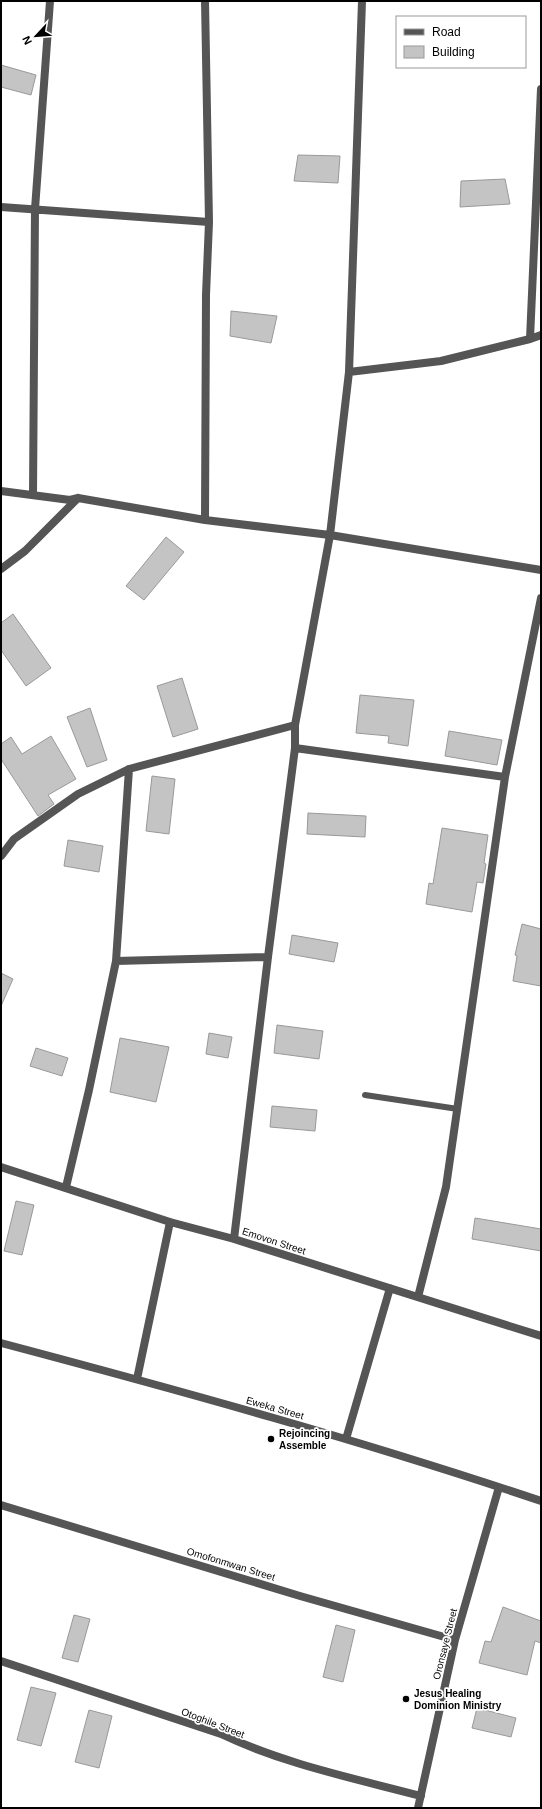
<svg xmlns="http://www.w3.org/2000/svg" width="542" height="1809" viewBox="0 0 542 1809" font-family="Helvetica,sans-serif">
  <rect width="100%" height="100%" fill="#fff"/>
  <path fill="#c4c4c4" stroke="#999" d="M1 65 36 75 31 95 1 87Z
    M298 155 340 156 338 183 294 181Z
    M505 179 510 204 460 207 461 181Z
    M231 311 277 316 271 343 230 336Z
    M166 537 184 552 144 600 126 586Z
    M13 614 51 668 26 686 1 650V623Z
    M182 678 198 729 173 737 157 686Z
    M360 695 414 700 408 746 388 743 389 736 356 733Z
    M90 708 107 760 87 767 67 717Z
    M449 731 502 740 497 765 445 756Z
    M51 736 76 779 48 795 54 804 38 816 1 759V744L11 737 22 754Z
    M152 776 175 779 169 834 146 831Z
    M308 813 366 816 365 837 307 834Z
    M442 828 488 835 484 863 486 864 483 883 477 882 472 912 426 904 429 883 433 884Z
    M68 840 103 846 99 872 64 866Z
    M522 924 541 929V986L513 981 517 956 515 955Z
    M292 935 338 943 334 962 289 954Z
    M1 973 13 979 1 1006Z
    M277 1025 323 1031 319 1059 274 1053Z
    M209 1033 232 1037 228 1058 206 1054Z
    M120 1038 169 1047 156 1102 110 1092Z
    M36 1048 68 1058 62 1076 30 1066Z
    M272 1106 317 1110 315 1131 270 1127Z
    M16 1201 34 1205 22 1255 4 1251Z
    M475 1218 541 1229V1251L472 1239Z
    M503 1607 541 1621V1643L535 1641 527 1675 479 1663 485 1641 491 1642Z
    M74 1615 90 1619 78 1662 62 1658Z
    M336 1625 355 1630 343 1682 323 1677Z
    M31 1687 56 1693 41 1746 17 1740Z
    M477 1708 516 1718 511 1737 472 1728Z
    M89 1710 112 1716 99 1768 75 1762Z"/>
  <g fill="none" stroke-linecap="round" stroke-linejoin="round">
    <path stroke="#555" stroke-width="6" d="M365 1095 458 1109"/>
    <path stroke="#555" stroke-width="8" d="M1 207 209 222
      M530 339 541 89
      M349 372 441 361 530 339 541 335
      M1 491 70 500 78 498 205 520 330 535 541 570
      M33 495 35 209 50 1
      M205 520 206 295 209 222 205 1
      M1 569 25 551 78 498
      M295 748 505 777
      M1 856 14 839 78 794 129 769 295 725
      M116 961 268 957
      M1 1167 170 1222 234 1239 541 1336
      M66 1187 89 1090 116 961 129 769
      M234 1239 268 957 295 748V725L330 535 349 372 362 1
      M418 1297 446 1187 505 777 541 598
      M1 1343C182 1391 363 1441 541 1501
      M137 1379 170 1222
      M346 1439 390 1288
      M1 1505 300 1596 455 1640
      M1 1661 221 1734C284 1764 353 1778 421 1796
      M418 1808 455 1640 499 1487"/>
  </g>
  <g fill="#000" stroke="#fff" stroke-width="1.5">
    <circle cx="271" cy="1439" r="4"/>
    <circle cx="406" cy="1699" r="4"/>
  </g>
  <g text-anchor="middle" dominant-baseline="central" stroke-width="3.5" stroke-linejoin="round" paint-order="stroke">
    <g font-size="10" fill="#000" stroke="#fff">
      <text transform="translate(274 1241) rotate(18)">Emovon Street</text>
      <text transform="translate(275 1408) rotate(16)">Eweka Street</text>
      <text transform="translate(231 1564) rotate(17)">Omofonmwan Street</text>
      <text transform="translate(445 1644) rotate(-76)">Oronsaye Street</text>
      <text transform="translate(213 1723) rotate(21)">Otoghile Street</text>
    </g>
    <g font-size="10" font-weight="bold" fill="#000" stroke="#fff" text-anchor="start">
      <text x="279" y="1433">Rejoincing<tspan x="279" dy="12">Assemble</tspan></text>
      <text x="414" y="1693">Jesus Healing<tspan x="414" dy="12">Dominion Ministry</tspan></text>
    </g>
  </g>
  <rect width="542" height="1809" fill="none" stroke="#000000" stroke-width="4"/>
  <rect x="396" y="16" width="130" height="52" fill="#ffffff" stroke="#999999"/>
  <rect x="404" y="29" width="20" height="6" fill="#555555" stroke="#999999"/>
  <text x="432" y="36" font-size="12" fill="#000000">Road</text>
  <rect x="404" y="46" width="20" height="12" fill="#c4c4c4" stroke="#999999"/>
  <text x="432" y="56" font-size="12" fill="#000000">Building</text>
  <g transform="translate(36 36) rotate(244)" stroke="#ffffff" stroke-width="3" paint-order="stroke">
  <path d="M0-3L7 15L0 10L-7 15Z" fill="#000000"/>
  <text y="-6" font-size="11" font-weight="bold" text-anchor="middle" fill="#000000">N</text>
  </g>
</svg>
